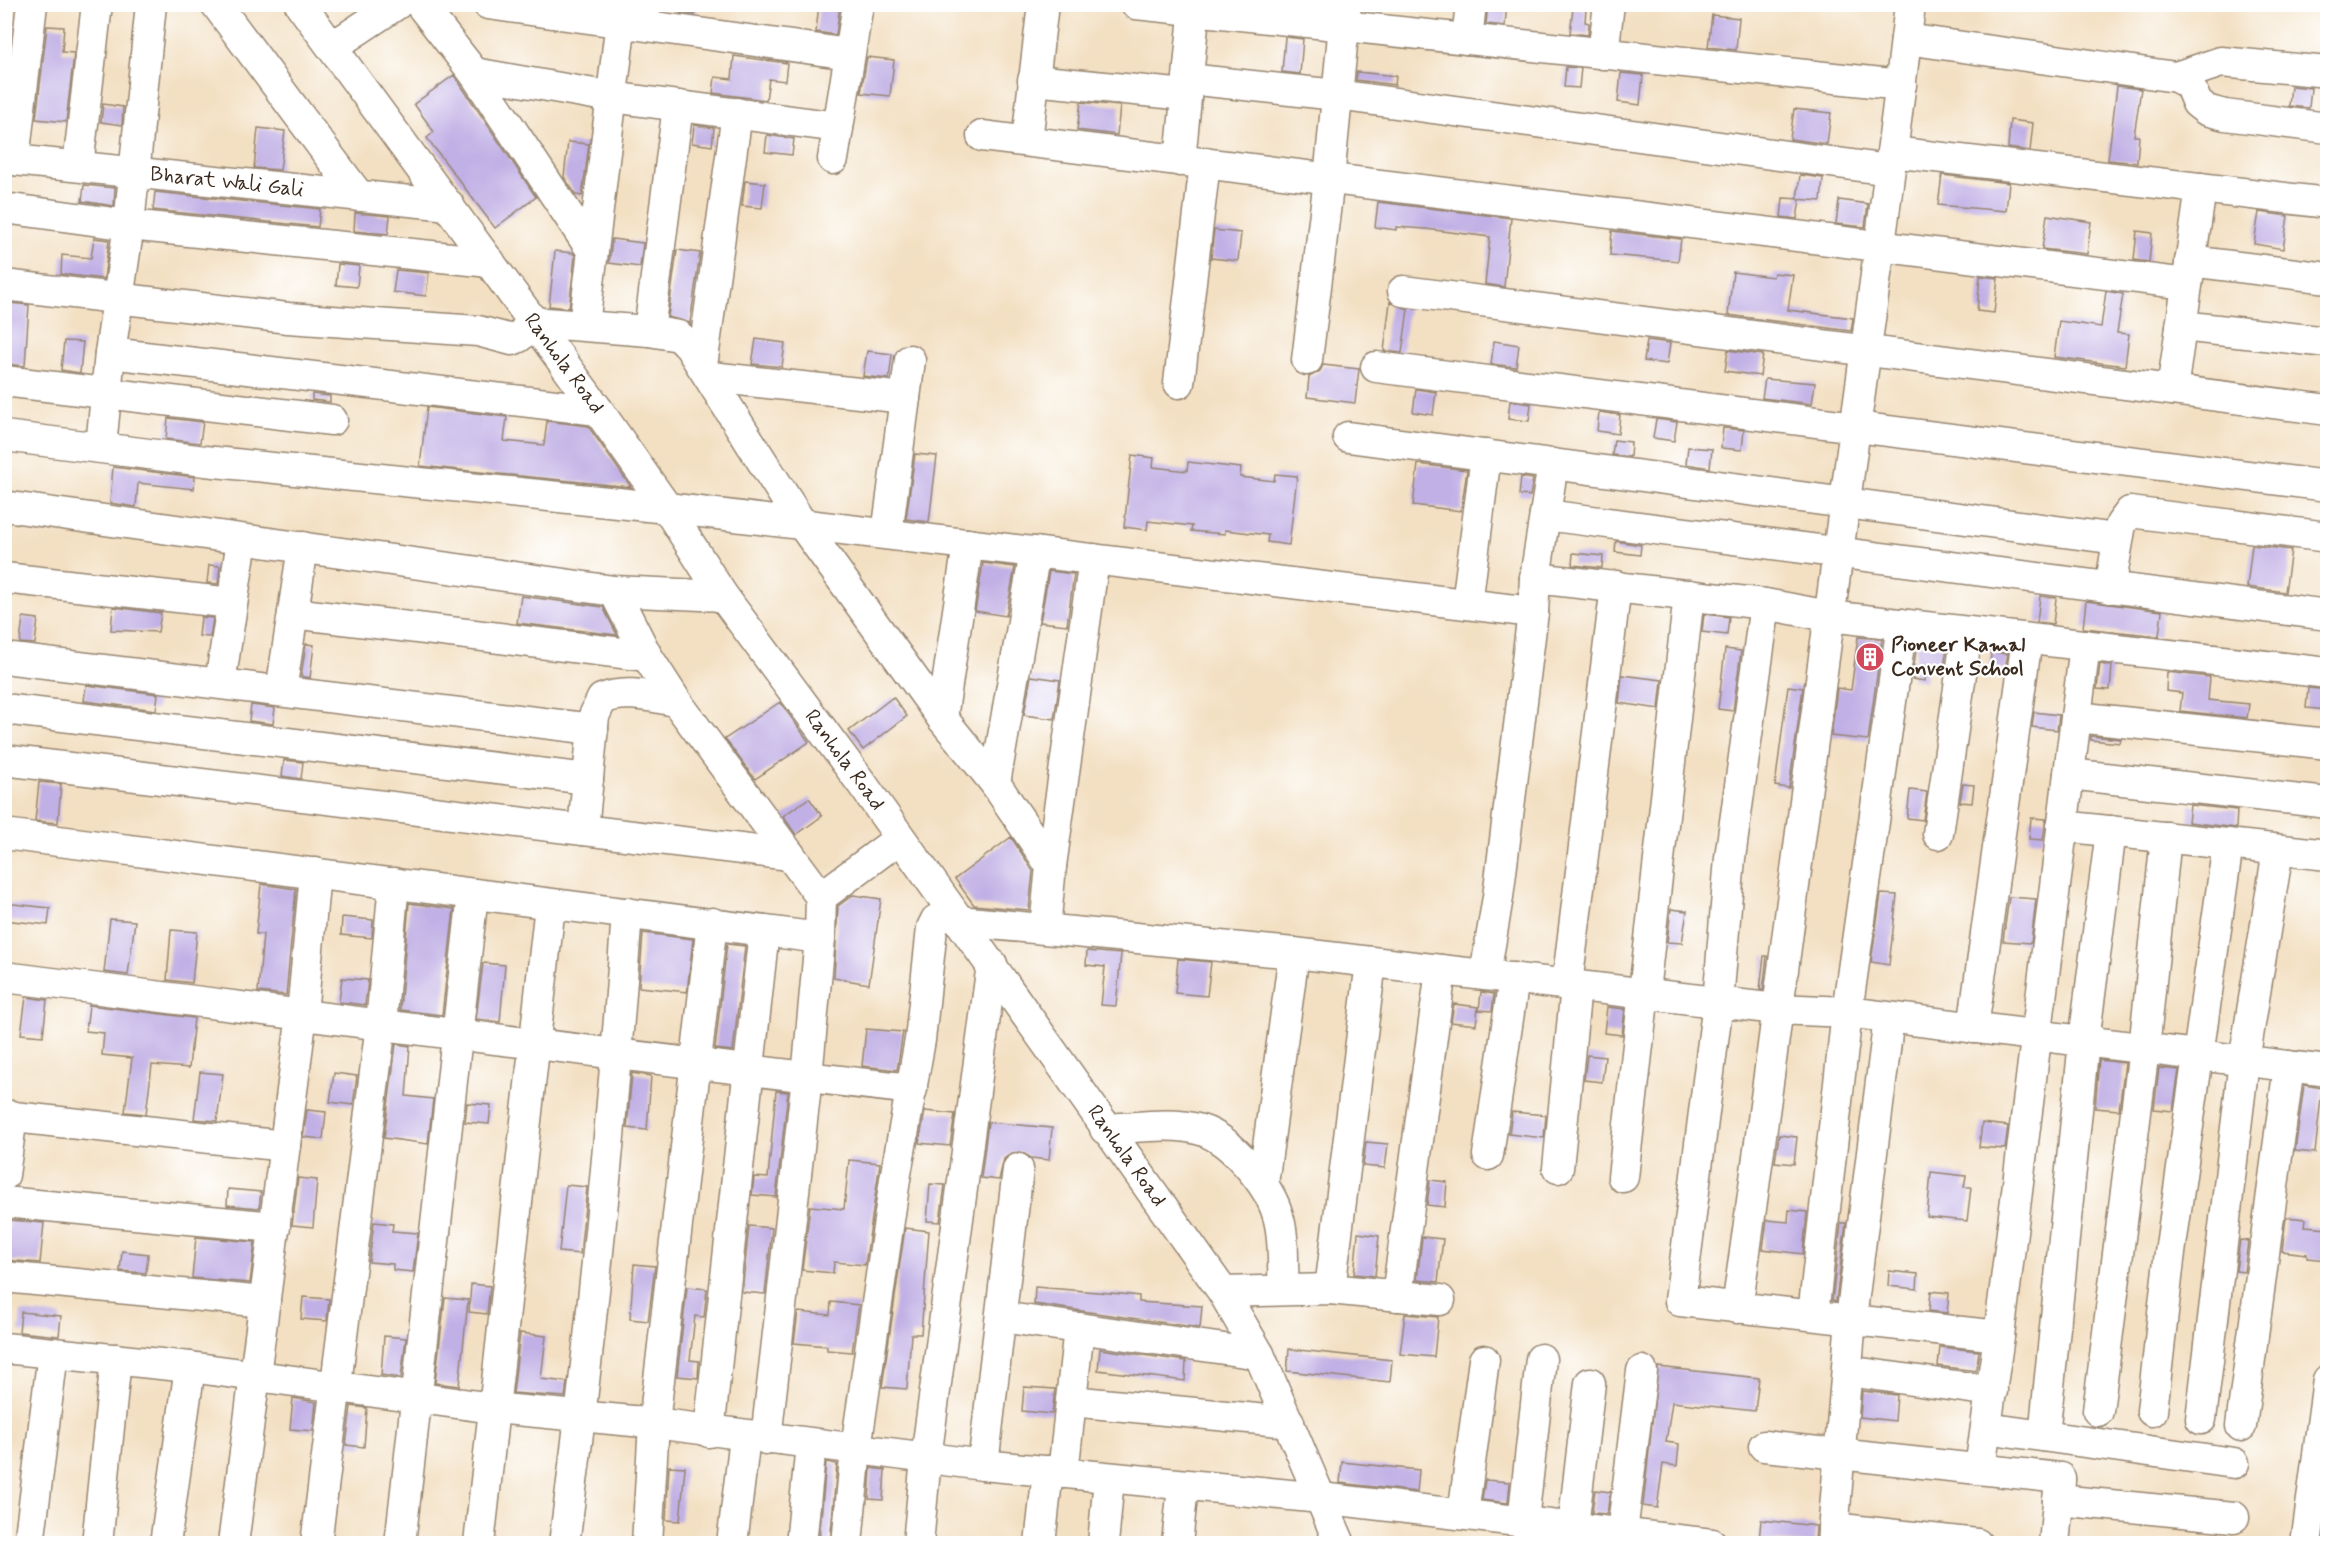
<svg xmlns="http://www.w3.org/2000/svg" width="2332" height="1548" viewBox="0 0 2332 1548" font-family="Mynerve,sans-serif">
  <rect width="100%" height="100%" fill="#fff"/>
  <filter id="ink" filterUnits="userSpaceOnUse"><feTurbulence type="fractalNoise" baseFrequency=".0167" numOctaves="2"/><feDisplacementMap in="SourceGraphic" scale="12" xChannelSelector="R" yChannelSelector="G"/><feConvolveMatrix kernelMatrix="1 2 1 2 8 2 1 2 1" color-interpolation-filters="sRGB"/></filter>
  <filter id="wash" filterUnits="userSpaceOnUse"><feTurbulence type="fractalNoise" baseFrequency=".008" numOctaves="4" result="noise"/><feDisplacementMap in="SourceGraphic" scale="24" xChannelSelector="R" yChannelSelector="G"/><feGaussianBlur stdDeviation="1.35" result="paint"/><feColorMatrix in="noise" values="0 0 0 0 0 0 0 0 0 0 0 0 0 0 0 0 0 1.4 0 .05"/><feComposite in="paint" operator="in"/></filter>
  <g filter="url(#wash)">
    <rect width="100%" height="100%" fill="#f3e0c3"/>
    <g id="blocks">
      <path fill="#c1b0e5" d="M681 4H697L695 15 680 13Z
        M819 4H840L836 35 816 32Z
        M1488 4H1507L1505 26 1486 24Z
        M1573 8 1586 9 1585 22 1589 23 1588 35 1570 33Z
        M1712 15 1739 18 1736 50 1708 47Z
        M47 26 64 27 62 52 74 53 66 122 36 119Z
        M1285 37 1303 39 1300 74 1282 72Z
        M734 56 787 63 785 81 769 79 766 100 713 93 715 77 732 79Z
        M867 57 894 60 890 96 861 93Z
        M1566 67 1581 68 1579 88 1564 87Z
        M1357 72 1396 76 1395 85 1356 80Z
        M1621 73 1643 75 1640 105 1618 102Z
        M454 75 536 197 495 228 427 138 434 132 414 104Z
        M2117 86 2141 89 2134 136H2139L2137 163 2108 160Z
        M2291 86 2311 88 2309 108 2289 106Z
        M1081 102 1120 106 1117 135 1077 130Z
        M103 104 123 107 122 125 101 122Z
        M1794 109 1831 113 1827 144 1790 139Z
        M2010 120 2033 123 2030 151 2008 148Z
        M694 125 714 128 712 146 692 143Z
        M258 128 285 131 280 170 254 168Z
        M767 135 794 139 792 155 765 152Z
        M568 142 589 144 582 196 576 195 564 177Z
        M1800 175 1823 178 1821 201 1797 199Z
        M1942 175 2009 183 2006 211 1938 205Z
        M745 181 765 183 762 208 742 206Z
        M84 185 115 188 114 206 82 201Z
        M155 192 320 209 318 227 153 210Z
        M1783 198 1800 199 1797 219 1781 217Z
        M1839 200 1868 204 1865 227 1836 224Z
        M1378 202 1511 218 1504 287 1485 284 1490 237 1426 229 1396 227V230L1375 227Z
        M2259 212 2288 216 2283 249 2254 244Z
        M355 213 390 216 388 234 354 231Z
        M2047 215 2091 222 2087 254 2042 249Z
        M1214 230 1241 233 1238 261 1211 258Z
        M1612 231 1681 239 1678 261 1610 255Z
        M2137 231 2152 233 2149 262 2134 260Z
        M94 238 109 240 104 279 61 274 62 255 91 258Z
        M612 239 643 243 640 267 609 263Z
        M677 250 700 253 690 323 668 317Z
        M555 251 573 253 575 256 569 308 549 306Z
        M338 264 359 266 357 287 336 285Z
        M396 270 429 273 426 296 393 292Z
        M1733 272 1773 277 1774 273 1793 275 1788 310 1853 318 1851 331 1728 315Z
        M1980 276 1998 278 1994 313 1977 311Z
        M2106 291 2123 294 2117 333 2129 334 2125 366 2054 357 2059 321 2101 327Z
        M1390 302 1408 309 1402 353 1384 351Z
        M9 303 29 305 25 366 4 364Z
        M756 339 785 343 782 367 752 364Z
        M1647 340 1670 343 1667 364 1644 361Z
        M64 341 83 342 80 373 61 370Z
        M1494 341 1519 345 1516 367 1491 364Z
        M1728 350 1763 355 1760 376 1725 371Z
        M867 351 892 354 889 379 863 376Z
        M1323 365 1359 369 1355 403 1307 397 1309 377 1320 371Z
        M1765 379 1815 383 1812 404 1762 398Z
        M1416 389 1436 392 1433 415 1413 412Z
        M312 394 330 396V402L312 400Z
        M1510 401 1531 404 1529 421 1508 419Z
        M427 407 507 417 504 441 544 445 547 421 588 426 631 487 420 466Z
        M1599 412 1620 415 1618 434 1597 431Z
        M168 418 203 422 200 443 166 439Z
        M1656 419 1677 422 1674 441 1653 438Z
        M1723 428 1744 430 1742 450 1721 448Z
        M1614 440 1631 442 1630 457 1612 455Z
        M1688 447 1712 449 1710 468 1686 464Z
        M915 454 937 456 929 522 906 519Z
        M1132 455 1154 458 1153 467 1187 471 1188 462 1241 468 1240 477 1274 481 1275 474 1297 476 1289 545 1267 542 1268 535 1225 530V534L1191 531 1192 526 1148 521 1147 530 1124 527Z
        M1418 464 1467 470 1461 511 1413 505Z
        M113 467 195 477 194 489 138 483 136 507 110 503Z
        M1521 477 1533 479 1530 496 1519 495Z
        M1616 541 1641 545 1640 555 1615 552Z
        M2252 545 2291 550 2285 592 2247 587Z
        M1573 553 1603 556 1602 568 1572 565Z
        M983 563 1015 567 1006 616 975 611Z
        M209 565 220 566 218 584 207 583Z
        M1049 571 1074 574 1067 625 1040 622Z
        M521 596 603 607 617 635 517 623Z
        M2040 596 2056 598 2053 624 2037 622Z
        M2086 601 2162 611 2159 636 2083 628Z
        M113 607 161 613 158 632 111 630Z
        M1704 614 1729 617 1727 635 1702 632Z
        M23 617 38 619 35 644 20 643Z
        M201 617 213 618 210 637 199 636Z
        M1858 637 1882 639 1868 740 1831 736 1837 688 1851 690Z
        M1917 643 1947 647 1944 667 1927 665 1925 681 1912 679Z
        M306 644 314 645 310 678 301 676Z
        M1725 649 1741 651 1733 711 1718 709Z
        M1991 652 2008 654 2005 669 1990 668Z
        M2100 664 2112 666 2110 690 2097 689Z
        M2167 672 2210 677 2208 700 2249 704 2247 718 2180 711 2182 693 2166 691Z
        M1622 675 1662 680 1659 709 1619 703Z
        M1031 676 1060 680 1054 719 1024 715Z
        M86 685 158 694 156 710 84 701Z
        M1788 686 1803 688 1789 788 1775 786Z
        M2308 688 2328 690V710L2306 708Z
        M893 697 907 716 863 750 849 731Z
        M780 702 809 742 755 779 725 739Z
        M251 705 275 708 273 724 249 721Z
        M2034 712 2059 715 2057 730 2032 727Z
        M2091 736 2121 739 2120 743 2091 740Z
        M284 760 303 762 301 779 282 776Z
        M39 782 61 784 58 823 35 821Z
        M1963 784 1974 785 1972 803 1960 802Z
        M1910 790 1927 792 1923 820 1907 818Z
        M809 798 822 816 796 835 783 816Z
        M2190 805 2237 810 2236 828 2188 822Z
        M2031 818 2046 819 2043 840 2029 839Z
        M1011 837 1033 871 1029 910 974 905 955 879Z
        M261 884 296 889 286 995 258 992 263 934H256Z
        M1881 894 1897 895 1889 965 1871 962Z
        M853 895 881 899 869 984 834 978 838 906Z
        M2009 897 2036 899 2031 943 2003 941Z
        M4 903 50 908 48 925 4 920Z
        M409 903 454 909 442 1015 400 1010Z
        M1671 909 1687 911 1682 943 1667 942Z
        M342 917 373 920 372 938 341 935Z
        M110 919 135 921 128 975 104 972Z
        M171 930 197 932 192 983 167 980Z
        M643 933 693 939 687 992 639 987Z
        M727 944 745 946 733 1051 715 1049Z
        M1087 951 1121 954 1116 1006 1101 1005 1105 967 1086 965Z
        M1764 956H1767L1763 990H1760Z
        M1178 959 1211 962 1207 996 1175 993Z
        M483 963 505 965 500 1022 476 1019Z
        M342 978 368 980 365 1005 339 1002Z
        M1481 992 1494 994 1492 1011 1479 1010Z
        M26 997 47 1000 43 1036 21 1034Z
        M1454 1004 1478 1007 1476 1025 1451 1022Z
        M89 1005 194 1018 189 1068 152 1065 146 1114 125 1112 132 1058 102 1055 104 1033 86 1031Z
        M1607 1007 1625 1009 1622 1035 1604 1033Z
        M866 1029 903 1032 897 1070 862 1066Z
        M396 1044 410 1046 406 1096 433 1099 428 1144 384 1138Z
        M1587 1055 1605 1057 1602 1082 1584 1080Z
        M2099 1060 2125 1063 2119 1110 2095 1108Z
        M2159 1068 2179 1070 2173 1111 2154 1109Z
        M200 1072 223 1074 217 1121 194 1119Z
        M334 1073 357 1076 353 1105 330 1102Z
        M632 1073 651 1076 647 1130 627 1128Z
        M2304 1085 2322 1088 2315 1153 2295 1151Z
        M776 1091 788 1092 776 1197 752 1195 754 1177 768 1178Z
        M467 1103 491 1105 489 1124 465 1122Z
        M307 1110 326 1112 323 1139 303 1137Z
        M925 1111 955 1114 950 1146 919 1143Z
        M1512 1112 1546 1115 1544 1138 1509 1134Z
        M988 1122 1052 1128 1049 1160 1031 1158 1021 1152 1012 1153 1004 1159 999 1180 981 1178Z
        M1982 1123 2008 1126 2005 1149 1979 1147Z
        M1779 1135 1797 1137 1794 1164 1775 1162Z
        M1366 1142 1388 1144 1385 1168 1363 1166Z
        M849 1160 880 1163 865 1265 834 1262 833 1273 802 1270 810 1206 844 1209Z
        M1931 1172 1966 1176 1964 1187H1971L1967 1221 1927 1217Z
        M298 1178 317 1180 313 1227 292 1225Z
        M1430 1180 1447 1182 1445 1207 1427 1205Z
        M930 1184 945 1185 940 1222 927 1221Z
        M566 1185 587 1187 580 1254 559 1252Z
        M228 1189 261 1192 259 1208 227 1205Z
        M1789 1210 1807 1212 1803 1254 1763 1249 1767 1220 1788 1222Z
        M2286 1217 2306 1219 2305 1226 2328 1228V1260L2307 1258V1254L2282 1251Z
        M9 1220 44 1223 40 1263 5 1260Z
        M374 1222 393 1224 392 1231 418 1233 413 1272 393 1270V1264L369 1262Z
        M1841 1223H1846L1836 1301 1832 1300Z
        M749 1226 772 1228 765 1294 742 1292Z
        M905 1228 929 1231 921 1334H911L907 1389 882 1387Z
        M1358 1233 1379 1236 1375 1276 1354 1274Z
        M196 1237 255 1242 250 1283 192 1278Z
        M1422 1237 1443 1239 1438 1282 1417 1280Z
        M2240 1240 2248 1241 2244 1272 2236 1271Z
        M122 1251 148 1254 146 1273 120 1271Z
        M634 1264 655 1266 648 1321 630 1319Z
        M1889 1271 1918 1274 1917 1289 1888 1286Z
        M471 1284 490 1286 487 1314 469 1312Z
        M687 1287 707 1289 704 1317 695 1316 690 1360 699 1361 698 1378 677 1376Z
        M1035 1287 1122 1294 1139 1296V1302L1202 1306 1200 1328 1034 1304Z
        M1931 1291 1949 1293 1947 1313 1929 1311Z
        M303 1297 329 1299 327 1321 301 1319Z
        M445 1298 468 1300 459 1386 435 1383Z
        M831 1302 859 1305 852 1352 827 1350V1346L794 1343 798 1312 830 1315Z
        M21 1312 61 1316 59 1336 19 1332Z
        M1405 1314 1438 1317 1434 1357 1400 1354Z
        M520 1333 546 1336 541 1379 567 1382 565 1397 513 1393Z
        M384 1336 406 1338 401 1378 381 1375Z
        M1940 1347 1979 1351 1976 1371 1938 1366Z
        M1100 1349 1186 1361 1185 1381 1098 1370Z
        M1289 1349 1392 1360 1390 1382 1287 1371Z
        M1658 1367 1759 1378 1755 1411 1672 1402 1666 1442 1679 1444 1677 1466 1663 1464 1657 1508 1643 1506Z
        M1024 1387 1055 1389 1052 1414 1022 1411Z
        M1862 1391 1897 1395 1895 1421 1860 1417Z
        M293 1398 316 1402 313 1431 290 1429Z
        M351 1406 367 1408 364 1447 346 1445Z
        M826 1462 837 1464 830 1543 819 1542Z
        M1342 1462 1419 1470 1417 1492 1340 1483Z
        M669 1466 685 1467 680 1521 666 1520Z
        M871 1468 885 1470 883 1500 869 1499Z
        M1485 1480 1510 1482 1508 1503 1482 1500Z
        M1595 1490 1610 1492 1607 1514 1592 1513Z
        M1761 1520 1816 1526 1815 1544 1759 1540Z"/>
    </g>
  </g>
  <g filter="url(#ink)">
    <use href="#blocks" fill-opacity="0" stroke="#978570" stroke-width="1.5"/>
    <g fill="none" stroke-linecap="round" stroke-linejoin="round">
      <g stroke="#978570" stroke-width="33">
        <g id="minor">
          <path d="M216 4 359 196"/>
          <path id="s1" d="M300 4 598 410 667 508 723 596 863 785 1223 1292 1259 1354 1340 1544"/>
          <path d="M420 4 474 73 591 249"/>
          <path d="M488 4 849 54"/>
          <path d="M1136 4 1901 85"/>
          <path d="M1467 39 1471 4"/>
          <path d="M1906 39 2176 77 2189 84 2197 103 2206 110 2225 115 2328 128"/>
          <path d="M332 47 397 4"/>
          <path d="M1603 54 1609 4"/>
          <path d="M474 73 611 97 838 127"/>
          <path d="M2176 77 2221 62 2328 72"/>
          <path d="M1188 79 1337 95 1889 170"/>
          <path d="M1033 80 1186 95"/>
          <path d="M982 136 2187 284"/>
          <path d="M1027 141 1043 4"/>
          <path d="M1892 152 2328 203"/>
          <path id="s2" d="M4 159 449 205"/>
          <path d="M833 159 858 4"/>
          <path d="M14 160 32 4"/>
          <path d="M1180 161 1195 4"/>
          <path d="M78 166 97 4"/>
          <path d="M4 208 129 225 490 262"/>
          <path d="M2190 261 2328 278"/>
          <path d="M4 285 288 318 478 331 512 340 519 337 532 322 649 331 679 336 689 346 802 524 942 718 995 783 1051 866 1045 928"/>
          <path d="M1403 291 2328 410"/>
          <path d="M584 325 623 4"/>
          <path d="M2181 326 2328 342"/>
          <path d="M649 331 678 106"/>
          <path d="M110 353 598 410"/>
          <path d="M1307 360 1329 179 1346 4"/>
          <path d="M702 366 737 113"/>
          <path d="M1376 367 2328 486"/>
          <path d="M711 377 905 398"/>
          <path d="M4 381 332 420"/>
          <path d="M1179 383 1205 163"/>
          <path d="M2172 390 2201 188"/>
          <path d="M4 436 205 461 667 508 1533 612"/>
          <path d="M1348 437 2117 539"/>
          <path d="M101 447 110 353 129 225 151 4"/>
          <path d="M4 506 614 591 723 596"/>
          <path d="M1545 515 2328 615"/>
          <path d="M887 534 910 360"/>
          <path d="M4 578 232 603"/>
          <path d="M1535 578 1553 464"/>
          <path d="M2110 588 2121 524 2130 512 2328 537"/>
          <path d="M614 591 647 656 676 701 821 897"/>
          <path d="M1467 604 1486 455"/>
          <path d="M1765 604 1730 858 1718 1002 1680 1301 1999 1336"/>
          <path d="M293 613 647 656"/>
          <path d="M4 658 593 729"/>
          <path d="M220 683 242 540"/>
          <path d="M281 691 303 547"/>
          <path d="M4 709 588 779"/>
          <path d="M2076 717 2328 744"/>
          <path d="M942 718 968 544"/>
          <path d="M4 760 790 855"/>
          <path d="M2069 774 2328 803"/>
          <path d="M995 783 1035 552"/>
          <path d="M2062 826 2328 855"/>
          <path d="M583 830 594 716 602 699C625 689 652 697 676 701"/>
          <path d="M4 834 820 938"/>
          <path d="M1938 834 1967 632"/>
          <path d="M1051 866 1094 559"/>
          <path d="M959 921 1294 953 1777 1009 1847 1012 2328 1071"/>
          <path d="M1485 975 1498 897 1533 612 1535 578 1765 604 1829 616 2328 673"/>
          <path d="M4 977C307 1015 609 1055 912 1089"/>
          <path d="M1567 985 1616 586"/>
          <path d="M1973 1028 2027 639"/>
          <path d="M4 1116 285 1146"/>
          <path d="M1105 1129C1134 1128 1172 1121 1201 1130 1231 1139 1270 1186 1278 1216 1285 1238 1282 1266 1284 1289"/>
          <path d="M1488 1155 1514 978"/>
          <path d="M1558 1168 1576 986"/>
          <path d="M4 1175 12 1116"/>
          <path d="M1623 1177 1689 595"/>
          <path d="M1263 1184 1294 953"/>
          <path d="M4 1202 275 1227"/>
          <path d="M4 1277 265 1302"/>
          <path d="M1330 1289 1371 962"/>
          <path d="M1223 1292 1330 1289 1440 1300"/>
          <path d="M1397 1296 1441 970"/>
          <path d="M1737 1308C1770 1079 1798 850 1829 620 1856 415 1887 210 1910 4"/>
          <path d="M1813 1315 1847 1012 1902 624"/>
          <path d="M1001 1317 1259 1354"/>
          <path d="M4 1348 190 1367 493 1408 654 1423 983 1465 1321 1498 1712 1544"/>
          <path d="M1847 1371 1992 1391"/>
          <path d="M1071 1401 1289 1422"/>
          <path d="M2098 1411 2144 1049 2166 837"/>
          <path d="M2152 1411 2169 1260 2228 844"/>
          <path d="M2201 1419 2244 1061 2278 850"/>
          <path d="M2241 1426 2289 1066"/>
          <path d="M1986 1428 2234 1463"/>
          <path d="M709 1432 764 931"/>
          <path d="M2044 1436 2084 1041 2111 831"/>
          <path d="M766 1439 807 1077 820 938 821 897 900 838"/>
          <path d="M1764 1446 2060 1478"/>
          <path d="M983 1465 1018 1169"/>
          <path d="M1980 1468 1999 1336 2085 645"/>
          <path d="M1063 1473 1079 1328"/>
          <path d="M2058 1500 2234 1517"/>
          <path d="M1463 1514 1484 1360"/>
          <path d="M1523 1521 1541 1359"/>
          <path d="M1573 1527 1590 1383"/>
          <path d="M1833 1528 1977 1544"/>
          <path d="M1622 1533 1642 1371"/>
          <path d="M29 1544 53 1353"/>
          <path d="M97 1544 116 1359"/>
          <path d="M165 1544 190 1367"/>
          <path d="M233 1544 302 1014 315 873"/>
          <path d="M316 1544 381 1024 394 883"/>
          <path d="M400 1544 473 894"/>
          <path d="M479 1544 550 905"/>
          <path d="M564 1544C592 1334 612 1123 627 913"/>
          <path d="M647 1544 654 1423 712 923"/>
          <path d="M732 1544 745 1437"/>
          <path d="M801 1544 811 1444"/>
          <path d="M847 1544 856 1448 895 1179 920 1040 932 928 936 920 952 913"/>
          <path d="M918 1544 926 1458 992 964"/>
          <path d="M1040 1544 1048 1471"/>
          <path d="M1103 1544 1109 1478"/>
          <path d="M1177 1544 1183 1486"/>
          <path d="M1832 1544 1851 1319 1889 1018"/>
          <path d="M2054 1544 2060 1481"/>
          <path d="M2306 1544 2328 1380"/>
        </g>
      </g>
      <use href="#minor" stroke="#fff" stroke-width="30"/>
    </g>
  </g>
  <defs>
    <g id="building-disc" transform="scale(1.5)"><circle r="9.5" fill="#d1495b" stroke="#fff"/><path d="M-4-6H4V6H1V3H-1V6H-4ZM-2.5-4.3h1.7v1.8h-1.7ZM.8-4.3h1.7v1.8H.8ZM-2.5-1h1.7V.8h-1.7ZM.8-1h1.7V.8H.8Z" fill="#fff"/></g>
  </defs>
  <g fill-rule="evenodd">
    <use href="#building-disc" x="1870" y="657"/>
  </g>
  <g text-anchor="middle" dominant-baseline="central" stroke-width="4.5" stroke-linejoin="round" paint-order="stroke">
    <g font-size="21" fill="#3b2a1e" stroke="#fff">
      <text stroke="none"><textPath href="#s2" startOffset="224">Bharat Wali Gali</textPath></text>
      <text stroke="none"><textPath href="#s1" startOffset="446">Ranhola Road</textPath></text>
      <text stroke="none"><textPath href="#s1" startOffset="932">Ranhola Road</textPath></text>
      <text stroke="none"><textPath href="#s1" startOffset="1418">Ranhola Road</textPath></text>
    </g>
    <g font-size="21" font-weight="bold" fill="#3b2a1e" stroke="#fff" text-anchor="start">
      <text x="1891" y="645">Pioneer Kamal<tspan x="1891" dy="24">Convent School</tspan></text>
    </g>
  </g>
  <rect width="2332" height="1548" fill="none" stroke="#fff" stroke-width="24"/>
</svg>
